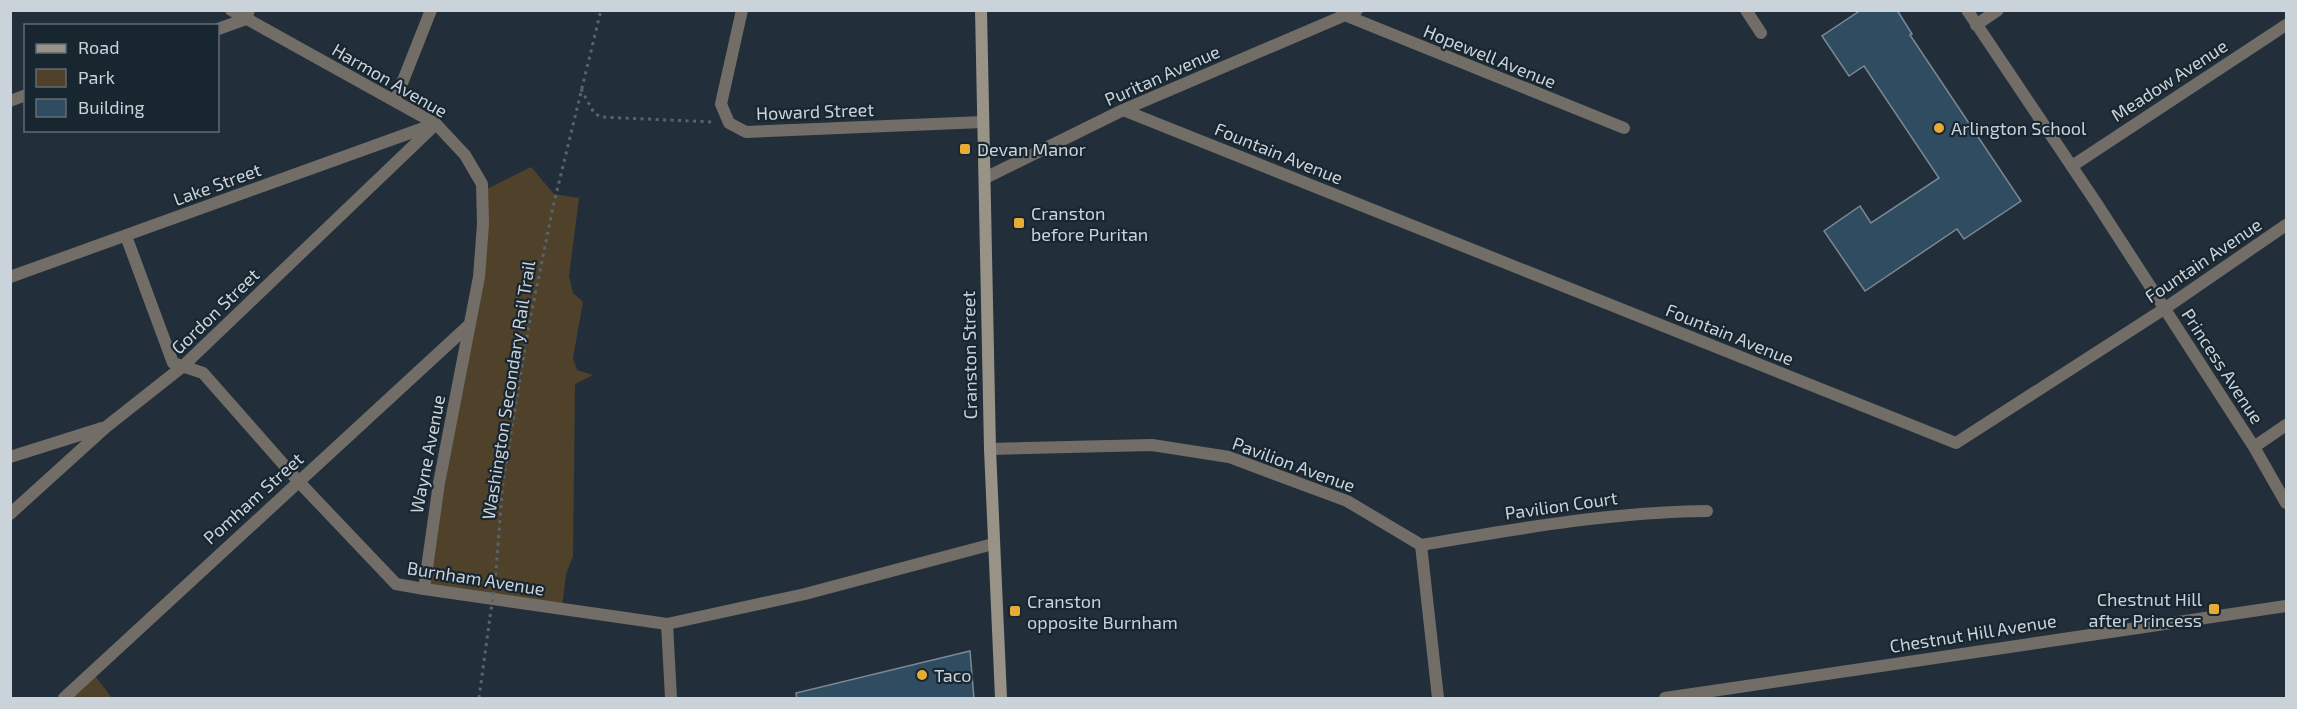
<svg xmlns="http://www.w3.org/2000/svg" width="2297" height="709" viewBox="0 0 2297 709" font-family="'Exo 2',sans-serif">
  <rect width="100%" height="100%" fill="#222f3a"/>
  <path fill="#50422a" d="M531 167 554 194 579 198 569 276 573 293 583 302 573 358 577 370 593 375 575 384 573 556 566 574 562 608 428 591 467 341 485 190Z
    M92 672 112 698H61Z"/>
  <path fill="#304c61" stroke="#7a8996" stroke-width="1.5" d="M1861 10H1897L1912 34 1910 35 2021 201 1964 239 1957 229 1865 291 1824 231 1860 206 1871 223 1939 178 1864 66 1849 76 1822 36Z
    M970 651 974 699H797L796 693Z"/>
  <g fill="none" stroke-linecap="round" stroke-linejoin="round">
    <path stroke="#58636d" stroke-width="3" stroke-dasharray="3 4.5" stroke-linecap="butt" d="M581 89 594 113 601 117 713 122
      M495 583 503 482 528 330 553 207 601 10
      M479 698 490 617"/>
    <path stroke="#726e67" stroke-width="12" d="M742 10 721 104 729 123 746 132 983 122
      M1746 10 1761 33
      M1967 10 2097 204 2254 447 2286 503
      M1342 14 1624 128
      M1976 25 1998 10
      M218 29 246 19 249 10
      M10 101 26 95
      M395 101 431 10
      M1123 110 1956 443 2164 309 2286 225
      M2072 166 2286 25
      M985 178 1123 110 1357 10
      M126 236 173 363 203 373 299 482 396 584 424 589
      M10 277 432 125
      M2254 447 2286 425
      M990 449 1152 445 1229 457 1347 501 1421 545
      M10 457 102 428
      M10 514 106 427 182 367 436 124
      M1421 545C1516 529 1610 512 1707 511
      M1421 545 1438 698
      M667 624 671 698
      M64 698 468 326"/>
    <path stroke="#726e67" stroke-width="12" d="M231 10 436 124 465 155 482 184 483 224 479 277 439 483 424 589 667 624 805 594 993 544
      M1665 698 2286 606"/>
    <path stroke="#999387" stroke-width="12" d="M981 10 990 449 1001 698"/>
    <path stroke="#58636d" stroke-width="3" stroke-dasharray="3 4.5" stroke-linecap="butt" d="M490 617 495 583"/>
  </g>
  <g fill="#e6ac36" stroke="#182630" stroke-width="2">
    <circle cx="1939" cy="128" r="6"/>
    <rect x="959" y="143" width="12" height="12" rx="3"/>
    <rect x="1013" y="217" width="12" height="12" rx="3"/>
    <rect x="2208" y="603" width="12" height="12" rx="3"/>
    <rect x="1009" y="605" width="12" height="12" rx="3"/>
    <circle cx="922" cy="675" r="6"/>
  </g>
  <g text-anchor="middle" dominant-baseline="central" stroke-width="4.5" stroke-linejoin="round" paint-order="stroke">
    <g font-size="18" fill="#cbd3da" stroke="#182630">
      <text transform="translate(1490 56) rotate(22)">Hopewell Avenue</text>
      <text transform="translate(1162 75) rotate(-24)">Puritan Avenue</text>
      <text transform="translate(390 80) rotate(30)">Harmon Avenue</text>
      <text transform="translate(2169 80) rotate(-33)">Meadow Avenue</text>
      <text transform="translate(815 111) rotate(-2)">Howard Street</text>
      <text transform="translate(1279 153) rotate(22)">Fountain Avenue</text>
      <text transform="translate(217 184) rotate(-20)">Lake Street</text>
      <text transform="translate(2203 260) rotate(-34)">Fountain Avenue</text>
      <text transform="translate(215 311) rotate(-44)">Gordon Street</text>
      <text transform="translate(1730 334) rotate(22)">Fountain Avenue</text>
      <text transform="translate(969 355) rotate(-91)">Cranston Street</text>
      <text transform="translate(2223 366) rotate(57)">Princess Avenue</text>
      <text transform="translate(508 390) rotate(-81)">Washington Secondary Rail Trail</text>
      <text transform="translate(427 454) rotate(-79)">Wayne Avenue</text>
      <text transform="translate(1294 464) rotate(20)">Pavilion Avenue</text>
      <text transform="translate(253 498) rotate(-42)">Pomham Street</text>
      <text transform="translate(1561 505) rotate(-8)">Pavilion Court</text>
      <text transform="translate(476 578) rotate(9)">Burnham Avenue</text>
      <text transform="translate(1973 633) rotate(-9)">Chestnut Hill Avenue</text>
    </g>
    <g font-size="18" fill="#cbd3da" stroke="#182630" text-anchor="start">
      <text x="1951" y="128">Arlington School</text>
      <text x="977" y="149">Devan Manor</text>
      <text x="1031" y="213">Cranston<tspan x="1031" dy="21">before Puritan</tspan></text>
      <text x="2202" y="599" text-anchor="end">Chestnut Hill<tspan x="2202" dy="21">after Princess</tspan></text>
      <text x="1027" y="601">Cranston<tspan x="1027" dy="21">opposite Burnham</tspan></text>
      <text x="934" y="675">Taco</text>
    </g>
  </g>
  <rect width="2297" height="709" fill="none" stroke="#cbd3da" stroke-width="24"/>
  <rect x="24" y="24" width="195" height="108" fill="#182630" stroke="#606b74" stroke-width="1.5"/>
  <rect x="36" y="44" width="30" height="9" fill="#999387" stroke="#606b74" stroke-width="1.5"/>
  <text x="78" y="54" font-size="18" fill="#cbd3da">Road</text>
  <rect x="36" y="69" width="30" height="18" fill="#50422a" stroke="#606b74" stroke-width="1.5"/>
  <text x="78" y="84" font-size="18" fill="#cbd3da">Park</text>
  <rect x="36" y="99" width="30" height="18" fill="#304c61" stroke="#606b74" stroke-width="1.5"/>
  <text x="78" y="114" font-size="18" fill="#cbd3da">Building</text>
</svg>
